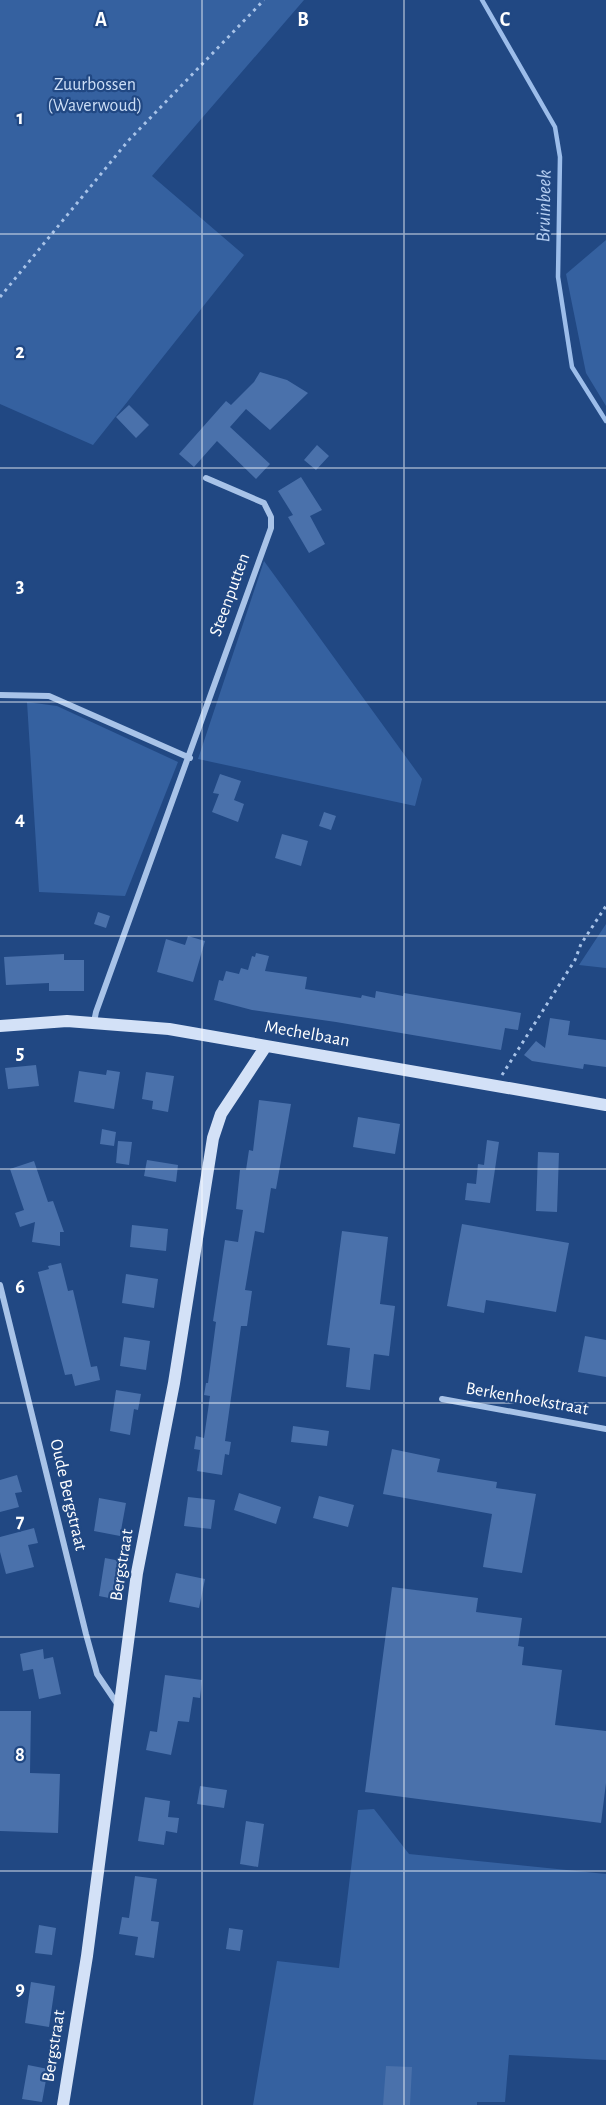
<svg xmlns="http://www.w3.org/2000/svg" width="606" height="2105" viewBox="0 0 606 2105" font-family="'Alegreya Sans',sans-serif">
  <rect width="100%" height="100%" fill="#214883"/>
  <path fill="#3561a0" d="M0 0H304L152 176 244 255 93 445 0 404Z
    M606 240V406L586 373 566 274Z
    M264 561 422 779 415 806 198 759Z
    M27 702 57 706 178 762 125 896 39 892Z
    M606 924V968L579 965Z
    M374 1809 409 1854 606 1874V2060L509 2055 505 2102H477V2105H253L277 1961 339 1968 358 1810Z"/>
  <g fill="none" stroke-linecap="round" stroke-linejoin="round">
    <path stroke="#9cbdea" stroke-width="4.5" d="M482 0 555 127 560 157 558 277 572 367 606 421"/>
  </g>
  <path fill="#4a71ab" d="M260 372 287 380 308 393 270 430 246 409 230 427 270 464 256 479 217 441 194 467 179 454 226 401 231 405 254 382Z
    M129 405 149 425 136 438 116 417Z
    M317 445 329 456 316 470 304 460Z
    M301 477 322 510 310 516 325 544 309 553 288 517 293 515 278 491Z
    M220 774 241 781 234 800 244 804 238 822 212 812 219 794 213 793Z
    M324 812 336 816 331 830 319 826Z
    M282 834 308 841 301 866 275 858Z
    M98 912 110 916 106 928 94 924Z
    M188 936 205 941 193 982 157 972 166 939 185 945Z
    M256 953 269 956 265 971 307 977 305 989 361 998 362 995 375 998 376 991 403 996 404 993 521 1013 518 1030 505 1028 501 1050 336 1022 252 1010 214 1000 219 980 223 981 226 971 239 974 241 968 248 970 252 956 255 957Z
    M64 954V960H84V991H49V983L6 985 4 957Z
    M550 1018 570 1021 568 1035 606 1040V1067L584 1064 583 1069 532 1061 524 1055 536 1041 545 1048Z
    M36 1065 39 1086 8 1089 5 1068Z
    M107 1070 120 1072 114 1109 74 1102 79 1071 106 1075Z
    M146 1072 174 1076 168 1112 152 1109 153 1101 142 1099Z
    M259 1100 291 1104 276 1189 271 1188 264 1233 255 1231 245 1290 252 1291 247 1326H241L225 1441 231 1442 229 1455 225 1454 222 1475 197 1471 200 1450 194 1449 196 1436 204 1438 210 1396 204 1395 206 1383H208L216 1322 213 1321 225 1240 238 1242 243 1210 236 1209 240 1170H246L249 1150 253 1151Z
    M358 1117 400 1124 395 1154 353 1147Z
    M102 1129 116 1132 114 1146 100 1144Z
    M487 1140 499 1142 490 1203 465 1200 467 1183 476 1184 478 1164 484 1165Z
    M118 1141 132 1142 129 1165 116 1163Z
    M538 1152 559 1153 557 1212 536 1211Z
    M147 1160 178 1165 176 1182 144 1176Z
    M34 1161 48 1202 53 1201 64 1232H60V1246L32 1242 35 1222 20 1227 15 1213 24 1210 10 1169Z
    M462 1224 569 1243 556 1312 486 1300 484 1313 447 1306Z
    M132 1225 168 1229 166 1251 130 1247Z
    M342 1231 388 1237 380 1304 395 1306 389 1356 374 1354 370 1390 346 1387 350 1348 327 1345Z
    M61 1263 68 1291 73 1290 91 1367 97 1366 100 1380 75 1386 72 1374 65 1375 38 1272 49 1269 48 1266Z
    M126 1274 158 1279 154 1308 122 1303Z
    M585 1336 606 1340V1377L578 1372Z
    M124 1337 150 1341 146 1370 120 1366Z
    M116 1390 141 1394 138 1410 134 1409 130 1435 110 1431Z
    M293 1426 329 1431 327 1446 291 1442Z
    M392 1449 440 1459 437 1472 497 1482 496 1488 536 1494 522 1573 483 1567 492 1514 383 1494Z
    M17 1475 22 1492 15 1493 19 1507 0 1512V1480Z
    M239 1493 281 1507 276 1524 234 1510Z
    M319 1496 354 1505 348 1527 313 1518Z
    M188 1497 215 1500 211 1529 184 1526Z
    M99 1498 126 1503 120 1536 94 1531Z
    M34 1528 38 1543 28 1545 34 1567 6 1574 0 1552V1537Z
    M105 1558 126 1562 119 1600 99 1596Z
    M176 1573 205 1579 199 1608 169 1602Z
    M392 1587 478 1598 476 1612 522 1618 518 1646 524 1647 522 1665 562 1670 555 1725 606 1731V1783L601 1823 365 1792Z
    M43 1649 44 1659 53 1657 61 1694 39 1699 33 1669 23 1671 20 1654Z
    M165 1675 202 1680 200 1698 193 1697 189 1722 178 1721 171 1755 146 1750 150 1731 157 1732Z
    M0 1711H31L30 1773 60 1774 58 1833 0 1831Z
    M200 1786 227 1790 224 1808 197 1804Z
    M145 1797 170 1801 168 1817 179 1818 177 1833 166 1831 164 1845 138 1841Z
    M246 1821 264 1824 258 1867 240 1864Z
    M135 1876 157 1879 151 1921 159 1922 154 1958 135 1955 138 1937 119 1934 122 1917 129 1918Z
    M39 1925 56 1928 52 1955 35 1953Z
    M229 1928 243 1930 240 1951 226 1949Z
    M31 1982 55 1986 49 2027 25 2023Z
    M28 2065 48 2069 42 2102 22 2099Z
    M386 2066 412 2067 410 2105H383Z"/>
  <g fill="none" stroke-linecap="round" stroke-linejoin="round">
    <path stroke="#a8c3e8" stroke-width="3" stroke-dasharray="3 4.5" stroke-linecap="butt" d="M0 297 128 141 264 0
      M502 1075 575 960 581 944 606 906"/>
    <path stroke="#a8c3e8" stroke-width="6" d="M0 695 49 696 190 758
      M94 1022 96 1012 271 528V517L264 503 206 478
      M0 1285 86 1634 97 1674 118 1705
      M442 1399 606 1429"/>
    <path stroke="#d3e1f7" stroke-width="12" d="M0 1026 67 1021 169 1029 606 1105
      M63 2105 87 1956 137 1573 174 1383 213 1138 221 1114 266 1046"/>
  </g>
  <path fill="none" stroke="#fff" stroke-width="1.5" stroke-opacity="0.55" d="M202 0V2105M404 0V2105M0 234H606M0 468H606M0 702H606M0 936H606M0 1169H606M0 1403H606M0 1637H606M0 1871H606"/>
  <g text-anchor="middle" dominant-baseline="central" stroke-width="4.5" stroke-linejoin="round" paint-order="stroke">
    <g font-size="18" fill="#ccdef6" stroke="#214883">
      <text x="95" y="85">Zuurbossen<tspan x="95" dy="21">(Waverwoud)</tspan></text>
    </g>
    <g font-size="18" fill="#fff" stroke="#214883">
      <text transform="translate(230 595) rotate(-70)">Steenputten</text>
      <text transform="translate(307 1034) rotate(10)">Mechelbaan</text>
      <text transform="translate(527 1399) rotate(10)">Berkenhoekstraat</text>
      <text transform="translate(68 1495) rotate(77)">Oude Bergstraat</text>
      <text transform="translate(122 1565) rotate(-81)">Bergstraat</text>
      <text transform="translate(54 2046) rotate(-81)">Bergstraat</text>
    </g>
    <g font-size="20" font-style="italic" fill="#b4cdf0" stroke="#214883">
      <text transform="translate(544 206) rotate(-89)">Bruinbeek</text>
    </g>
  </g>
  <g font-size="20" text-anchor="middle" font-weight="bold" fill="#fff" stroke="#214883" stroke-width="4.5" stroke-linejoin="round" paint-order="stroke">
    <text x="101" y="26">A</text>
    <text x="303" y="26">B</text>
    <text x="505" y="26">C</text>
    <text x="20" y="124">1</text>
    <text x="20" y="358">2</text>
    <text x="20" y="592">3</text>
    <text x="20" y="825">4</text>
    <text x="20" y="1059">5</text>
    <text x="20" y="1293">6</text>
    <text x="20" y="1527">7</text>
    <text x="20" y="1761">8</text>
    <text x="20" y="1995">9</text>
  </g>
</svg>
